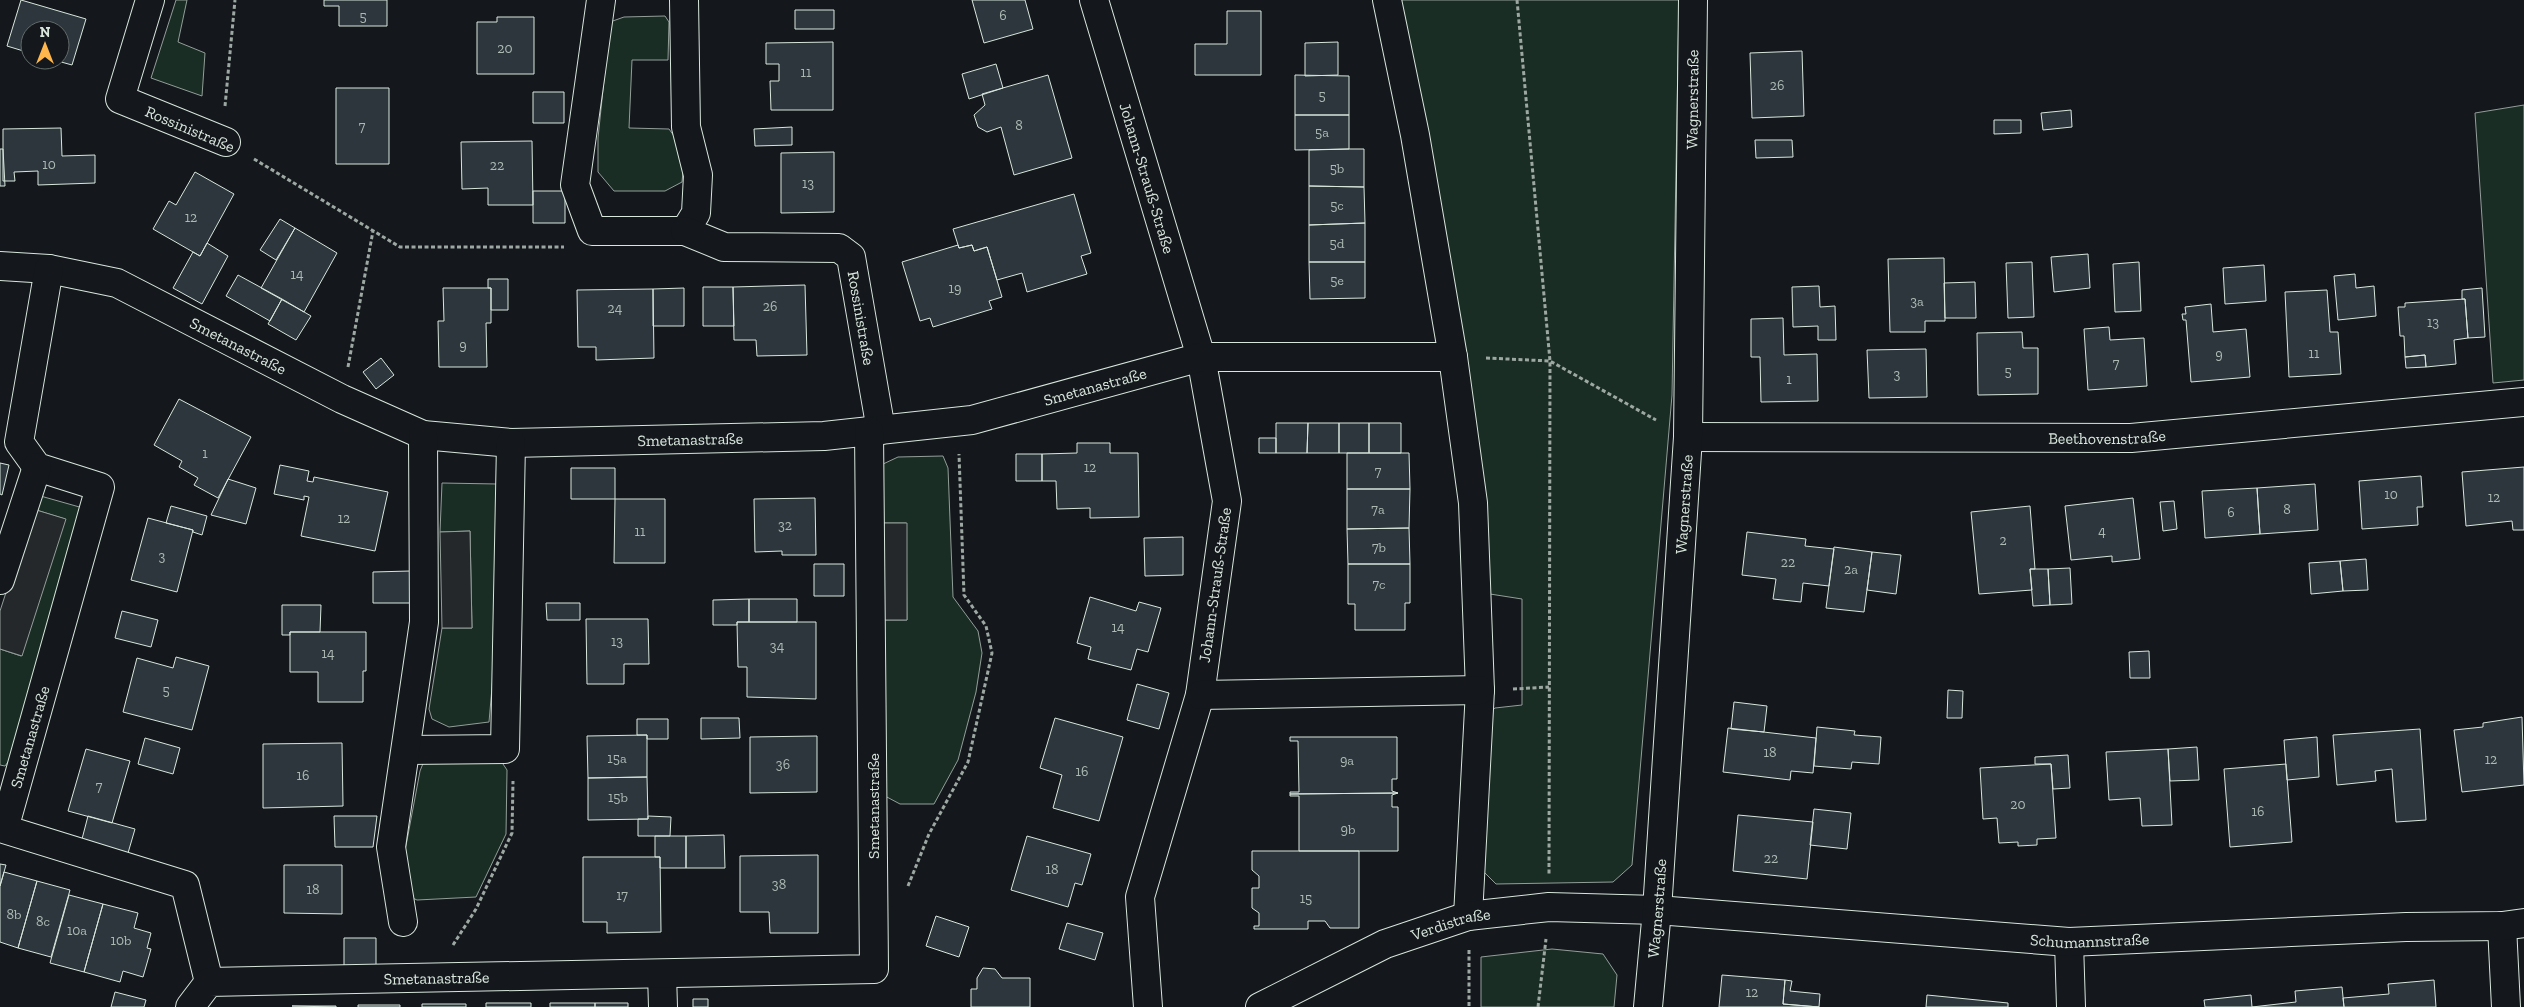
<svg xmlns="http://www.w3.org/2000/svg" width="2524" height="1007" viewBox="0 0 2524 1007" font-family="'Zilla Slab',serif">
  <rect width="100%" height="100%" fill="#14181c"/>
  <path fill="#1a2d24" stroke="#939e99" d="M176 0H187L178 42 205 53 202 96 151 78Z
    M1395 0H1679L1672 395 1632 865 1613 882 1496 884 1483 871V718L1495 708 1522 705V599L1490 594Z
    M665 16 669 22 668 60H632L629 128 669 129 685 151 682 182 665 191H614L598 172V138L610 22 624 17Z
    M2524 105V380L2493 383 2475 113Z
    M943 456 948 468 953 597 978 631 982 653 976 692 958 760 934 804H900L885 796 880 620H907L906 523H880L881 465 898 457Z
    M442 483 497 484 499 607 489 722 449 727 432 719 429 709 442 628H472L470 531 440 532Z
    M37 495 83 508 11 758 5 766 0 765V649L21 656 65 519 33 509Z
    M424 761H501L507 770 506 834 476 897 417 900 408 896 405 851 420 771Z
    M1552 949 1603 954 1617 975 1614 1007H1481V957Z"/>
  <path fill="#24282b" stroke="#939e99" d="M33 509 66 519 22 656 0 649V611Z
    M880 523H907V620H880Z
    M470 531 472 628H442L440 532Z"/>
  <path fill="#2c363c" stroke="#d8e6dc" d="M21 0 86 19 72 65 54 60H60V30H30V53L7 46Z
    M324 0H387V26H339V6H324Z
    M972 0H1025L1033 29 984 43Z
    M795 10H834V29H795Z
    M1227 11H1261V75H1195V44H1227Z
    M497 17H534V74H477V22H497Z
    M833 42V110H771L770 81H779V64H766V43Z
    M1338 42V75L1305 76V43Z
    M1802 51 1804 116 1752 118 1750 53Z
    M996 64 1003 88 969 99 962 74Z
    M1048 75 1072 158 1014 175 1001 127 987 132 978 127 974 115 985 105 982 94Z
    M1295 75 1349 76V115H1295Z
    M336 88H389V164H336Z
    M533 92H564V123H533Z
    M2071 110 2072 127 2043 130 2041 113Z
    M1295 115H1349V149L1295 150Z
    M1994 120H2021V133L1994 134Z
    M792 127V145L755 146 754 129Z
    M61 128 62 156 95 155V183L38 185V171L14 172 15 181H3V129Z
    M1755 140H1792L1793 157 1756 158Z
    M532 141 533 205H488V188L462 189 461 142Z
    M0 149H3L5 186H0Z
    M1349 149H1364V187L1309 186V150Z
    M834 152V212L781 213V153Z
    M195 172 234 194 200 256 153 229 169 201 176 205Z
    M1309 186 1364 187 1365 223 1309 225Z
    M533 191H565V223H533Z
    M1074 194 1091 253 1081 256 1087 274 1027 292 1022 273 997 280 987 247 974 251 972 245 959 248 953 229Z
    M280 219 295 228 276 260 260 250Z
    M1365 223V262H1309V225Z
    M295 228 337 253 304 312 261 288Z
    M207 243 228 256 202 304 173 288 193 252 200 256Z
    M958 245 959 248 972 245 974 251 987 247 1002 297 989 301 992 309 933 327 930 318 920 321 902 262Z
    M2088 254 2090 288 2054 292 2051 257Z
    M1944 258 1945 321H1925V332H1890L1888 259Z
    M1309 262H1365V298L1310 299Z
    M2032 262 2034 317 2008 318 2006 263Z
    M2139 262 2141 311 2115 312 2113 264Z
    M2264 265 2266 301 2225 304 2223 268Z
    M2355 274 2356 288 2374 286 2376 316 2338 320 2334 276Z
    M238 275 282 299 270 321 226 296Z
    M488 279H508V310H491V288H488Z
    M1975 282 1976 318H1945L1944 283Z
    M805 285 807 355 757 356 756 340H734L733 287Z
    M1819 286 1820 307 1835 306 1836 340H1818V326L1793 327 1792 287Z
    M703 287H733L734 326H703Z
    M443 288H491V323H486L487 367H439L438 321H444Z
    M684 288V326H653V289Z
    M2482 288 2485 337 2468 338 2465 299H2462V290Z
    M653 289 654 358 596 360V347H578L577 290Z
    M2327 290 2330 332H2338L2341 374 2289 377 2285 292Z
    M282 299 311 316 296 340 268 324Z
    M2465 299 2468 338 2454 340 2456 364 2426 367 2425 355 2405 357 2404 336H2400L2398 307H2405V303Z
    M2211 304 2213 332 2246 329 2250 377 2191 382 2186 320H2183L2182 314H2186L2185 307Z
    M1783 318 1784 355 1817 354 1818 401 1761 402 1760 357H1751V319Z
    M2109 327 2110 340 2144 338 2147 386 2088 390 2084 329Z
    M2022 332 2023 348H2038V394L1978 395 1977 333Z
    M1926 349 1927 397 1869 398 1867 350Z
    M2425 355 2426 367 2406 368 2405 357Z
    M381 358 394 375 376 389 363 372Z
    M179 399 251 437 218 498 194 485 198 478 179 467 182 461 154 445Z
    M1276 423H1308L1307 453H1276Z
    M1308 423H1339V453H1307Z
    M1339 423H1369V453H1339Z
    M1369 423H1401V453H1369Z
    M1259 438H1276V453H1259Z
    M1077 443H1110V453H1138L1139 517 1090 518V508L1057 509 1056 481H1042V454L1077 453Z
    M1347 453H1409L1410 489H1347Z
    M1016 454H1042V481H1016Z
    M0 463 9 465 2 495 0 494Z
    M280 465 309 471 307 481 313 482 314 477 388 492 375 551 301 536 309 497 304 496V500L274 494Z
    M2524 467V530H2513L2512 521 2466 526 2462 472Z
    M571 468H615V499H571Z
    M2421 476 2423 507H2417L2418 525 2362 529 2359 481Z
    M228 479 256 488 246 524 211 515Z
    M2315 484 2318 530 2260 534 2257 488Z
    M2257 488 2260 534 2205 538 2202 491Z
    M1347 489H1410L1409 528 1347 529Z
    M815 498 816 555H782V551L755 552 754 499Z
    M2133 498 2140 559 2112 562V556L2071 560 2065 506Z
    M615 499H665V563H614Z
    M2174 501 2177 529 2163 531 2160 502Z
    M171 506 207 516 202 535 193 532V530L166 523Z
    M2030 506 2035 569H2030L2032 590 1979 594 1971 512Z
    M148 518 193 530 177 592 131 580Z
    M1409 528 1410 564H1348L1347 529Z
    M1747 532 1806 539 1805 546 1834 549 1829 586 1803 583 1801 602 1773 599 1776 579 1742 575Z
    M1183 537V575L1145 576 1144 538Z
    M1834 547 1872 552 1864 612 1826 608Z
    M1872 552 1901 555 1896 594 1867 590Z
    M2366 559 2368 590 2343 591 2340 561Z
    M2340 561 2343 591 2311 594 2309 563Z
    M814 564H844V596H814Z
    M1348 564H1410V603H1405V630H1355V604H1348Z
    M2070 568 2072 604 2050 605 2048 569Z
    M2030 569H2048L2050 605 2033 606Z
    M410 571V603H373V572Z
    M1090 597 1136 611 1139 602 1161 608 1148 652 1137 649 1131 670 1088 659 1091 647 1077 643Z
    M749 599H797V622H749Z
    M749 599V622H737V625H713V600Z
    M546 603H580V620H547Z
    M282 605H321L320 632H290V635H282Z
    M122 611 158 620 151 647 115 638Z
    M586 619H648L649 664H624V684H587Z
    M737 622H816V699L747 697V667H738Z
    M290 632H366V671H363V702H318V672H290Z
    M2149 651 2150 678H2130L2129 652Z
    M176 657 209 666 192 730 123 712 137 658 173 668Z
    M1137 684 1169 693 1159 729 1127 720Z
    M1948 690 1963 691 1962 718H1947Z
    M1734 702 1767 706 1764 732 1731 729Z
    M2522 717 2524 785 2462 792 2454 730 2483 727V723Z
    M701 718H739L740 738 701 739Z
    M1055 718 1123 737 1099 821 1053 808 1062 775 1040 768Z
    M637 719H668V739H647V735H637Z
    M1817 727 1855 731 1854 735 1881 737 1879 764 1852 762 1851 769 1814 766Z
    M1728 728 1816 738 1813 773 1791 771 1790 780 1723 772Z
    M2420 729 2426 820 2396 822 2392 769 2375 771 2376 781 2337 785 2333 735Z
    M647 735V777L588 778 587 736Z
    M817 736V792L750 793V737Z
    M1290 737H1397V779H1392V791L1398 793 1290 794V792H1299L1298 741H1290Z
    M2317 737 2319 777 2287 780 2284 740Z
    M145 738 180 748 173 774 138 764Z
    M342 743 343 806 263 808V744Z
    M2197 747 2199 780 2170 781 2168 749Z
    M86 749 130 761 112 823 68 811Z
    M2168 749 2172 825 2142 826 2140 798 2109 800 2106 752Z
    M2068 755 2070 788 2053 789 2051 764H2035V757Z
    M2051 764 2056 838 2037 839V845L2018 846V842L1999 843 1997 818 1983 819 1980 768Z
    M2286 764 2292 842 2230 847 2224 769Z
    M647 777 648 819 588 820V778Z
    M1398 793 1392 795V807H1398V851H1299V796H1290V794Z
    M1814 809 1851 813 1847 849 1810 845Z
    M1738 815 1813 822 1807 879 1733 871Z
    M88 816 135 829 128 853 82 839Z
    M334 816H377L373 847H335Z
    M648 816 671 817 670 836H638V819H648Z
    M724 835 725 868H686V836Z
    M655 836H686V868H660V857H655Z
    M1027 836 1091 854 1082 885 1075 883 1068 907 1011 890Z
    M1252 851H1359V928H1330L1325 921H1308V929H1254V926H1259V913L1252 908V888H1259V876L1252 870Z
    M818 855V933H770L769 912H740V856Z
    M583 857H660L661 932 607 933V922H583Z
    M0 864 6 865 0 886Z
    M284 865H342V914L284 913Z
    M4 872 37 881 18 948 0 942V886Z
    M37 881 70 890 51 957 18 948Z
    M69 895 103 904 84 972 50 963Z
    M103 904 138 913 134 928 151 933 147 948 151 949 143 977 123 971 120 982 84 972Z
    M936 916 969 927 959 957 926 946Z
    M1067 923 1103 933 1095 960 1059 949Z
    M344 938H376V969H344Z
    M983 968 995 969 1002 978H1030V1007H971V989H977V978Z
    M1722 975 1785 980 1783 1004 1819 1007H1719Z
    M1785 980 1792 981 1790 991 1820 994 1819 1007 1783 1004Z
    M2434 980 2436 1007H2344L2343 998 2389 994 2388 984Z
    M2342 987 2344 1007H2252L2296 1002 2295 991Z
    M115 992 146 1000 144 1007H111Z
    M1927 995 2008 1003V1007H1926Z
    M2251 995 2252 1007H2205L2204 1000Z
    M693 999H708V1007H693Z
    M486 1003H531V1007H486Z
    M550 1003H595V1007H550Z
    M595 1003H628V1007H595Z
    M422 1004H466V1007H422Z
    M358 1005H400V1007H358Z
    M292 1006H336V1007Z"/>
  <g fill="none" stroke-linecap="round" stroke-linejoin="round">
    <g stroke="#d8e6dc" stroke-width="30">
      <g id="street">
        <path d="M150 0 120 99 226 142"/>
        <path d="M601 0 575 185 592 231H685L696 213 698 175 686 127 684 0"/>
        <path id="s1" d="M1094 0 1201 357 1227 501 1200 695 1140 897 1148 1007"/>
        <path d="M1387 0 1415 135 1453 357 1473 503 1480 690 1468 916"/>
        <path id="s2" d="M685 231 724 247 839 248 851 257 881 430"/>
        <path id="s3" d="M0 266 49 269 117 283 342 399 423 435 511 443 824 436 972 420 1201 357H1453"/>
        <path d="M49 269 19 442 37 467 100 487 4 829 185 885 209 982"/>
        <path id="s4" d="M1688 437 2131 438 2524 402"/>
        <path d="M0 580 37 467"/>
        <path d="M1200 695 1480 690"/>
        <path d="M407 750 505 749 511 443"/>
        <path d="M403 922 391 847 424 622 423 435"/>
        <path d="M2502 926 2506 1007"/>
        <path d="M2069 942 2071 1007"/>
        <path d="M662 974 663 1007"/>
        <path id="s5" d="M190 1007 209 982 874 969 869 431"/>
        <path id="s6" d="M1260 1007 1385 944 1468 916 1549 907 1657 910 2069 942 2406 927 2502 926 2524 923"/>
        <path id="s7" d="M1648 1007 1657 910 1688 437 1693 0"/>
      </g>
    </g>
    <path stroke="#9da8a2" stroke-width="3" stroke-dasharray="4 2.5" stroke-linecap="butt" d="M1517 0 1550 361 1549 875
      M225 106 235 0
      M254 159 400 247H564
      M1486 358 1550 361 1656 420
      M348 367 373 231
      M1513 689 1549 687
      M908 886 929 834 968 762 992 653 986 626 964 595 959 454
      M453 945 476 909 512 833 513 781
      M1469 950V1007
      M1538 1007 1546 939"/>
    <use href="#street" stroke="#14181c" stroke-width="28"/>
  </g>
  <g text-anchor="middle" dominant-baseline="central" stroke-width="4" stroke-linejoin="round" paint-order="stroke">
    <g font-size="14" fill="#adbab4">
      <text x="1003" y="15">6</text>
      <text x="363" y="16">5</text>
      <text x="505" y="48">20</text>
      <text x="806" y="72">11</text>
      <text x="1777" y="85">26</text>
      <text x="1322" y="95">5</text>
      <text x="1019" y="125">8</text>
      <text x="362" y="126">7</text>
      <text x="1322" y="132">5a</text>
      <text x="49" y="164">10</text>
      <text x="497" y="165">22</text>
      <text x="1337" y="168">5b</text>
      <text x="808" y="183">13</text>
      <text x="1337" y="205">5c</text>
      <text x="191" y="217">12</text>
      <text x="1337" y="243">5d</text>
      <text x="297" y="274">14</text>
      <text x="1337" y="280">5e</text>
      <text x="955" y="288">19</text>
      <text x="1917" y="301">3a</text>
      <text x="770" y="306">26</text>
      <text x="615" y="308">24</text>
      <text x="2433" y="322">13</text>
      <text x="463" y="345">9</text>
      <text x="2314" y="353">11</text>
      <text x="2219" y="354">9</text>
      <text x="2116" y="363">7</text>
      <text x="2008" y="371">5</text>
      <text x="1897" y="374">3</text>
      <text x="1789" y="379">1</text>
      <text x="205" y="453">1</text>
      <text x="1090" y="467">12</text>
      <text x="1378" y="471">7</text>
      <text x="2391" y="494">10</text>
      <text x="2494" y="497">12</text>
      <text x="1378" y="509">7a</text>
      <text x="2287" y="509">8</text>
      <text x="2231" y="512">6</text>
      <text x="344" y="518">12</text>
      <text x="785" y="525">32</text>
      <text x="640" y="531">11</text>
      <text x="2102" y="531">4</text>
      <text x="2003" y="540">2</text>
      <text x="1379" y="547">7b</text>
      <text x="162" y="556">3</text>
      <text x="1788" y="562">22</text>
      <text x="1851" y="569">2a</text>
      <text x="1379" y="584">7c</text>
      <text x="1118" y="627">14</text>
      <text x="617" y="641">13</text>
      <text x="777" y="646">34</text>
      <text x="328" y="653">14</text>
      <text x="166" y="690">5</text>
      <text x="1770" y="752">18</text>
      <text x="617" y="758">15a</text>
      <text x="2491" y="759">12</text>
      <text x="1347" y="760">9a</text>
      <text x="783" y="764">36</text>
      <text x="1082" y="771">16</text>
      <text x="303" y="775">16</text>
      <text x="99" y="786">7</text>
      <text x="618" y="797">15b</text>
      <text x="2018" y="804">20</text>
      <text x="2258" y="811">16</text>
      <text x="1348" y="829">9b</text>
      <text x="1771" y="858">22</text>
      <text x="1052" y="869">18</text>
      <text x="779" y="884">38</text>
      <text x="313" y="889">18</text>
      <text x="622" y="895">17</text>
      <text x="1306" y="898">15</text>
      <text x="14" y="914">8b</text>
      <text x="43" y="921">8c</text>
      <text x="77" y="930">10a</text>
      <text x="121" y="940">10b</text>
      <text x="1752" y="992">12</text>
    </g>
    <g font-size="16" fill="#d8e6dc" stroke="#14181c">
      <text stroke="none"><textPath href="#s7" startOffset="909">Wagnerstraße</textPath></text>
      <text transform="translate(190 129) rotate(23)">Rossinistraße</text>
      <text stroke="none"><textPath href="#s1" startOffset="186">Johann-Strauß-Straße</textPath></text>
      <text stroke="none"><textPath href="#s2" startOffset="234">Rossinistraße</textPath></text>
      <text stroke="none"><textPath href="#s3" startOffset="255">Smetanastraße</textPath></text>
      <text stroke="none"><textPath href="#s3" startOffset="1138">Smetanastraße</textPath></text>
      <text stroke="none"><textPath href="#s4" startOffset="419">Beethovenstraße</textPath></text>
      <text stroke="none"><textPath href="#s3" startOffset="728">Smetanastraße</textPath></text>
      <text stroke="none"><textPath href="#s7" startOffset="504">Wagnerstraße</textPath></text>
      <text transform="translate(1215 585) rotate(-82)">Johann-Strauß-Straße</text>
      <text transform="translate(30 737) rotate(-74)">Smetanastraße</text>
      <text transform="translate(873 806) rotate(-90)">Smetanastraße</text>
      <text stroke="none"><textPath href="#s7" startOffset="99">Wagnerstraße</textPath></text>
      <text stroke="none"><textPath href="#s6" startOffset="209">Verdistraße</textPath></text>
      <text stroke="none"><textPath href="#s6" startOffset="851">Schumannstraße</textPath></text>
      <text stroke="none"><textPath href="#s5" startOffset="259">Smetanastraße</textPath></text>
    </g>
  </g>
  <g transform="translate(45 45)"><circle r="24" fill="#14181c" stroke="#626a69"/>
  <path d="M0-4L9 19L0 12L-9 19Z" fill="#ffb74d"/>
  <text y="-8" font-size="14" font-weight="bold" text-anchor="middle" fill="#d8e6dc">N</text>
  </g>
</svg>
